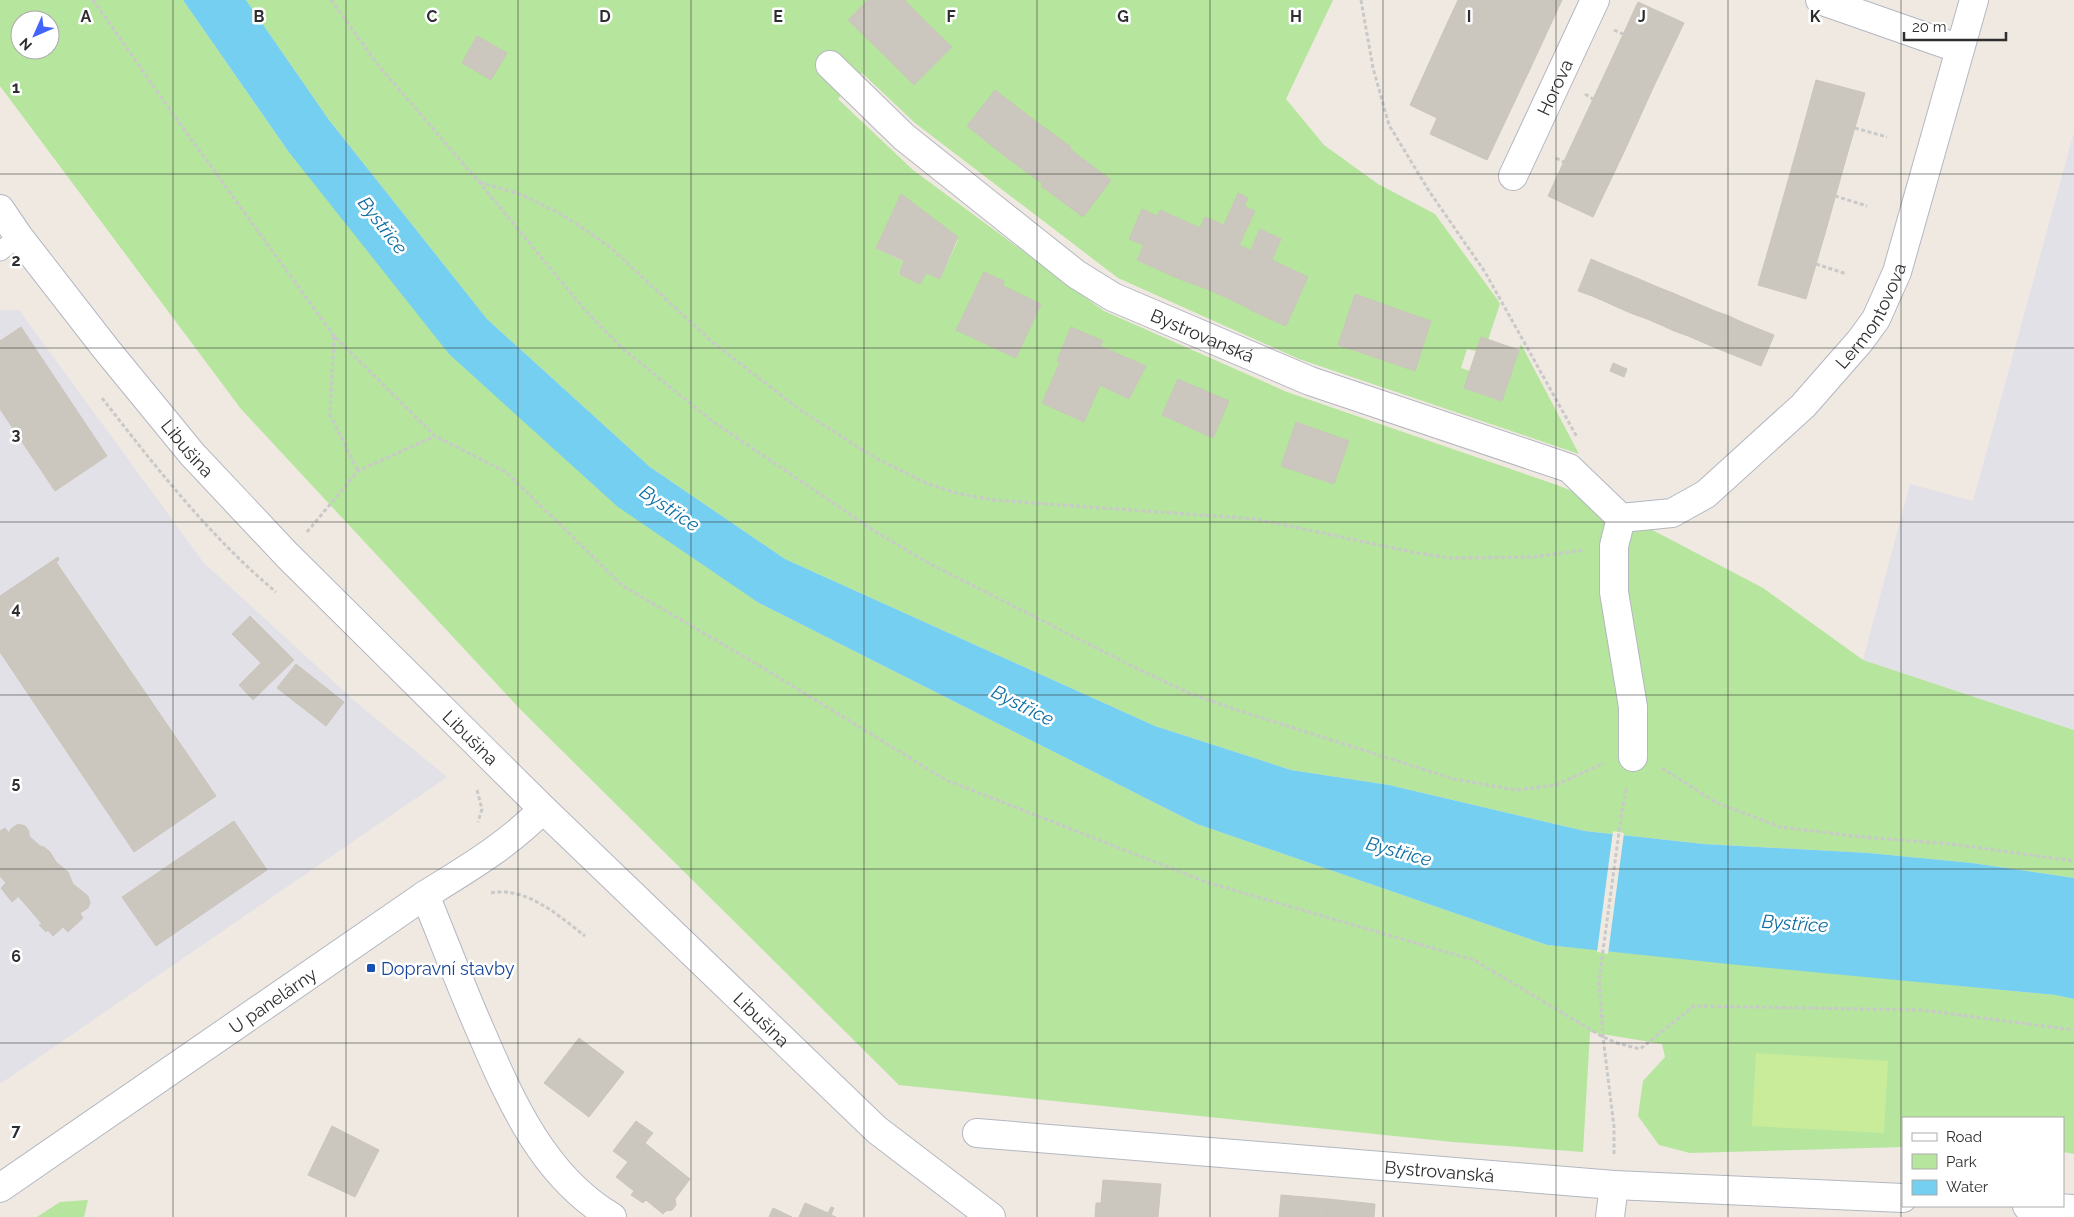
<svg xmlns="http://www.w3.org/2000/svg" width="2074" height="1217" viewBox="0 0 2074 1217" font-family="Raleway,sans-serif">
  <rect width="100%" height="100%" fill="#efe9e1"/>
  <path fill="#e3e1e8" d="M2074 132V730L1863 660 1910 484 1973 501Z
    M0 310H19L204 563 358 704 447 777 0 1084Z"/>
  <path fill="#b6e59e" fill-rule="evenodd" d="M0 0H183L288 151 759 603 1197 824 1547 945 2055 995 2074 999V1154L2063 1152V1118H1903V1147L1690 1153 1659 1145 1638 1116 1643 1081 1665 1057 1662 1044 1590 1032 1583 1152 1453 1142 899 1085 520 709 241 409 0 86ZM20 20H50V50H20Z
    M246 0H1333L1286 99 1324 145 1378 184 1435 214 1497 299 1500 304 1488 340 1476 351 1467 349 1461 368 1470 371 1464 388 1502 401 1521 344 1579 454 1299 359 1118 278 915 123 862 73 838 99 913 170 1104 311 1287 392 1557 485 1599 502 1763 588 1863 660 2074 730V878L1972 863 1869 853 1704 844 1585 831 1389 785 1291 770 1155 726 785 559 650 467 487 319 329 120ZM901 196 958 240 940 279 926 273 920 284 898 274 904 262 876 248Z
    M88 1200 84 1217H37L60 1202Z"/>
  <path fill="#c9ec9a" d="M1756 1053 1888 1061 1884 1133 1752 1126Z"/>
  <path fill="#75cff0" d="M183 0H246L329 120 487 319 650 467 785 559 1155 726 1291 770 1389 785 1585 831 1704 844 1869 853 1972 863 2074 878V999L2055 995 1738 965 1547 945 1197 824 759 603 618 507 449 354 288 151Z"/>
  <path fill="#efe9e1" d="M1613 831 1624 833 1608 954 1597 952Z"/>
  <path fill="#cbc7bf" stroke="#cbc5ba" d="M868 0H905L918 14 881 52 848 20Z
    M1458 0H1562L1531 67 1445 28Z
    M1638 2 1684 23 1653 88 1608 67Z
    M918 14 952 47 914 85 881 52Z
    M1445 28 1531 67 1487 160 1430 134 1437 118 1410 105Z
    M477 36 507 53 491 80 462 63Z
    M1608 67 1653 88 1624 152 1578 131Z
    M1816 80 1865 93 1845 162 1797 149Z
    M995 90 1034 120 1006 157 967 126Z
    M1034 120 1071 147 1043 184 1006 157Z
    M1578 131 1624 152 1593 217 1548 196Z
    M1070 149 1111 180 1083 217 1041 186Z
    M1797 149 1845 162 1826 230 1778 216Z
    M1238 193 1248 198 1207 289 1177 278 1205 217 1224 225Z
    M901 194 958 237 940 279 926 273 920 284 899 274 904 261 876 248Z
    M1244 206 1255 211 1239 245 1250 250 1229 299 1207 289Z
    M1142 209 1157 216 1143 245 1129 239Z
    M1160 210 1200 228 1177 278 1137 260Z
    M1778 216 1826 230 1806 299 1758 285Z
    M1260 229 1281 239 1250 310 1249 308 1229 299Z
    M1591 259 1605 265 1592 296 1578 291Z
    M1272 260 1308 277 1286 326 1250 310Z
    M1605 265 1619 271 1606 302 1592 296Z
    M1619 271 1632 276 1619 308 1606 302Z
    M984 272 1004 281 1003 286 1041 304 1016 358 956 330Z
    M1632 276 1646 282 1633 314 1619 308Z
    M1646 282 1660 288 1647 319 1633 314Z
    M1660 288 1673 293 1661 325 1647 319Z
    M1673 293 1687 299 1674 331 1661 325Z
    M1355 294 1394 308 1377 358 1338 345Z
    M1687 299 1701 305 1688 336 1674 331Z
    M1701 305 1715 311 1702 342 1688 336Z
    M1394 308 1431 321 1415 371 1377 358Z
    M1715 311 1729 316 1716 348 1702 342Z
    M1729 316 1744 323 1731 354 1716 348Z
    M1744 323 1759 329 1746 360 1731 354Z
    M21 327 107 456 55 491 0 409V341Z
    M1071 327 1103 341 1100 346 1146 366 1129 399 1100 385 1084 422 1042 403 1060 362 1057 361Z
    M1759 329 1774 335 1761 366 1746 360Z
    M1481 337 1519 350 1502 401 1464 388Z
    M1613 363 1627 369 1624 377 1610 371Z
    M1178 379 1229 401 1213 438 1162 415Z
    M1296 422 1349 441 1334 484 1281 466Z
    M58 557 59 560 56 562 216 796 134 852 0 652V596Z
    M250 616 294 660 253 700 239 685 261 663 232 634Z
    M296 664 344 702 326 726 277 688Z
    M234 821 267 870 156 946 122 897Z
    M18 824 25 826 29 831V836L40 846 44 847 50 852 56 862 12 902 1 888 6 883 0 876V831L5 828 9 833 11 829Z
    M56 862 68 872 73 884 88 896 90 903 88 908 80 913 83 918 68 932 63 927 53 936 48 930 46 932 39 925 42 924 18 896Z
    M579 1038 624 1072 589 1117 544 1083Z
    M636 1121 653 1133 645 1143 690 1179 675 1199 676 1205 672 1210 666 1211 663 1214 646 1200 643 1203 631 1195 634 1191 616 1177 628 1162 613 1151Z
    M332 1126 379 1150 355 1197 308 1175Z
    M1103 1180 1161 1184 1158 1217H1095L1096 1203H1101Z
    M1281 1195 1328 1199 1327 1217H1279Z
    M1328 1199 1375 1204 1374 1217H1327Z
    M805 1203 828 1213 831 1207 834 1208 831 1215 836 1217H799Z
    M773 1208 792 1217H769Z"/>
  <g fill="none" stroke-linecap="round" stroke-linejoin="round">
    <g stroke="#b4b7c1" stroke-width="21">
      <path id="lane" d="M0 251 19 237"/>
    </g>
    <g stroke="#b4b7c1" stroke-width="30">
      <g id="street">
        <path d="M1820 0 1960 49"/>
        <path id="s1" d="M830 65 904 137 1076 274 1113 297 1310 381 1569 468 1621 518"/>
        <path id="s2" d="M1513 176 1595 0"/>
        <path id="s3" d="M1621 518 1672 513 1706 494 1803 406 1860 341 1876 319 1897 272 1974 0"/>
        <path d="M1621 518 1614 546V592L1633 707V757"/>
        <path d="M425 895C444 941 461 987 481 1032 511 1102 544 1177 612 1217"/>
        <path id="s4" d="M977 1133 1614 1185 1903 1198"/>
        <path d="M2027 1206 2074 1209"/>
        <path d="M1610 1217 1614 1185"/>
      </g>
    </g>
    <g stroke="#b4b7c1" stroke-width="30">
      <g id="secondary">
        <path id="s5" d="M0 209 19 237 106 349 192 454 287 555 543 809 877 1130 991 1217"/>
        <path id="s6" d="M0 1188 425 895C467 869 508 845 543 809"/>
      </g>
    </g>
    <path stroke="#c9c9c9" stroke-width="3" stroke-dasharray="4 2.5" stroke-linecap="butt" d="M93 0 173 114 334 336 435 436 506 472 623 586 760 666 946 780 1206 882 1474 960 1603 1037 1617 1043 1640 1049 1694 1006 1922 1010 2074 1030
      M331 0 378 65 479 182 584 309 622 348 712 421 876 532 932 565 1144 672 1189 693 1237 710 1454 779 1516 790 1556 785 1604 763
      M1361 0 1373 68 1389 125 1429 191 1485 272 1577 437
      M1614 30 1623 34
      M1585 94 1593 99
      M1855 128 1887 137
      M1556 158 1564 162
      M480 182 522 195 559 213 584 229 611 248 711 341 799 409 850 442 876 458 926 483 956 493 993 500 1256 519 1417 553 1451 558 1533 557 1584 550
      M1835 196 1867 206
      M1816 264 1847 274
      M334 336 330 415 358 471
      M102 398C155 466 209 536 276 592
      M307 532 358 471 435 436
      M1662 768 1715 802 1780 827 1863 837 1951 844 2074 861
      M477 790 482 809 478 822
      M491 893C526 886 559 916 585 936
      M1614 1154V1127L1603 1037 1599 980 1622 810 1627 786"/>
    <use href="#lane" stroke="#fff" stroke-width="19"/>
    <use href="#street" stroke="#fff" stroke-width="28"/>
    <use href="#secondary" stroke="#fff" stroke-width="28"/>
  </g>
  <path fill="none" stroke="#2e2e2e" stroke-width="1" stroke-opacity="0.55" d="M173 0V1217M346 0V1217M518 0V1217M691 0V1217M864 0V1217M1037 0V1217M1210 0V1217M1383 0V1217M1556 0V1217M1728 0V1217M1901 0V1217M0 174H2074M0 348H2074M0 522H2074M0 695H2074M0 869H2074M0 1043H2074"/>
  <rect fill="#1a4fb4" stroke="#fff" stroke-width="2" x="366" y="963" width="10" height="10" rx="2.5"/>
  <g text-anchor="middle" dominant-baseline="central" stroke-width="5" stroke-linejoin="round" paint-order="stroke">
    <g font-size="18" fill="#2e2e2e" stroke="#fff">
      <text stroke="none"><textPath href="#s2" startOffset="98">Horova</textPath></text>
      <text stroke="none"><textPath href="#s3" startOffset="335">Lermontovova</textPath></text>
      <text stroke="none"><textPath href="#s1" startOffset="464">Bystrovanská</textPath></text>
      <text stroke="none"><textPath href="#s5" startOffset="304">Libušina</textPath></text>
      <text stroke="none"><textPath href="#s5" startOffset="709">Libušina</textPath></text>
      <text stroke="none"><textPath href="#s6" startOffset="331">U panelárny</textPath></text>
      <text stroke="none"><textPath href="#s5" startOffset="1114">Libušina</textPath></text>
      <text stroke="none"><textPath href="#s4" startOffset="464">Bystrovanská</textPath></text>
    </g>
    <g font-size="18" fill="#164399" stroke="#fff" text-anchor="start">
      <text x="381" y="968">Dopravní stavby</text>
    </g>
    <g font-size="19" font-style="italic" fill="#0d6fa3" stroke="#fff">
      <text transform="translate(383 225) rotate(52)">Bystřice</text>
      <text transform="translate(670 508) rotate(34)">Bystřice</text>
      <text transform="translate(1023 705) rotate(27)">Bystřice</text>
      <text transform="translate(1399 851) rotate(15)">Bystřice</text>
      <text transform="translate(1795 923) rotate(4)">Bystřice</text>
    </g>
  </g>
  <g font-size="16" text-anchor="middle" font-weight="bold" fill="#2e2e2e" stroke="#fff" stroke-width="5" stroke-linejoin="round" paint-order="stroke">
    <text x="86" y="22">A</text>
    <text x="259" y="22">B</text>
    <text x="432" y="22">C</text>
    <text x="605" y="22">D</text>
    <text x="778" y="22">E</text>
    <text x="951" y="22">F</text>
    <text x="1123" y="22">G</text>
    <text x="1296" y="22">H</text>
    <text x="1469" y="22">I</text>
    <text x="1642" y="22">J</text>
    <text x="1815" y="22">K</text>
    <text x="16" y="93">1</text>
    <text x="16" y="266">2</text>
    <text x="16" y="440">3</text>
    <text x="16" y="614">4</text>
    <text x="16" y="788">5</text>
    <text x="16" y="962">6</text>
    <text x="16" y="1136">7</text>
  </g>
  <rect x="1902" y="1117" width="162" height="90" fill="#ffffff" stroke="#ababab"/>
  <rect x="1912" y="1133" width="25" height="8" fill="#ffffff" stroke="#ababab"/>
  <text x="1946" y="1142" font-size="15" fill="#2e2e2e">Road</text>
  <rect x="1912" y="1154" width="25" height="15" fill="#b6e59e" stroke="#ababab"/>
  <text x="1946" y="1167" font-size="15" fill="#2e2e2e">Park</text>
  <rect x="1912" y="1180" width="25" height="15" fill="#75cff0" stroke="#ababab"/>
  <text x="1946" y="1192" font-size="15" fill="#2e2e2e">Water</text>
  <g transform="translate(35 35) rotate(225)"><circle r="24" fill="#ffffff" stroke="#ababab"/>
  <path d="M0-4L9 19L0 12L-9 19Z" fill="#4264fb"/>
  <text y="-8" font-size="14" font-weight="bold" text-anchor="middle" fill="#2e2e2e">N</text>
  </g>
  <path d="M1904 32v8h102v-8" fill="none" stroke="#2e2e2e" stroke-width="2.5"/>
  <text x="1912" y="32" font-size="15" fill="#2e2e2e" stroke="#ffffff" stroke-width="4" paint-order="stroke">20 m</text>
</svg>
